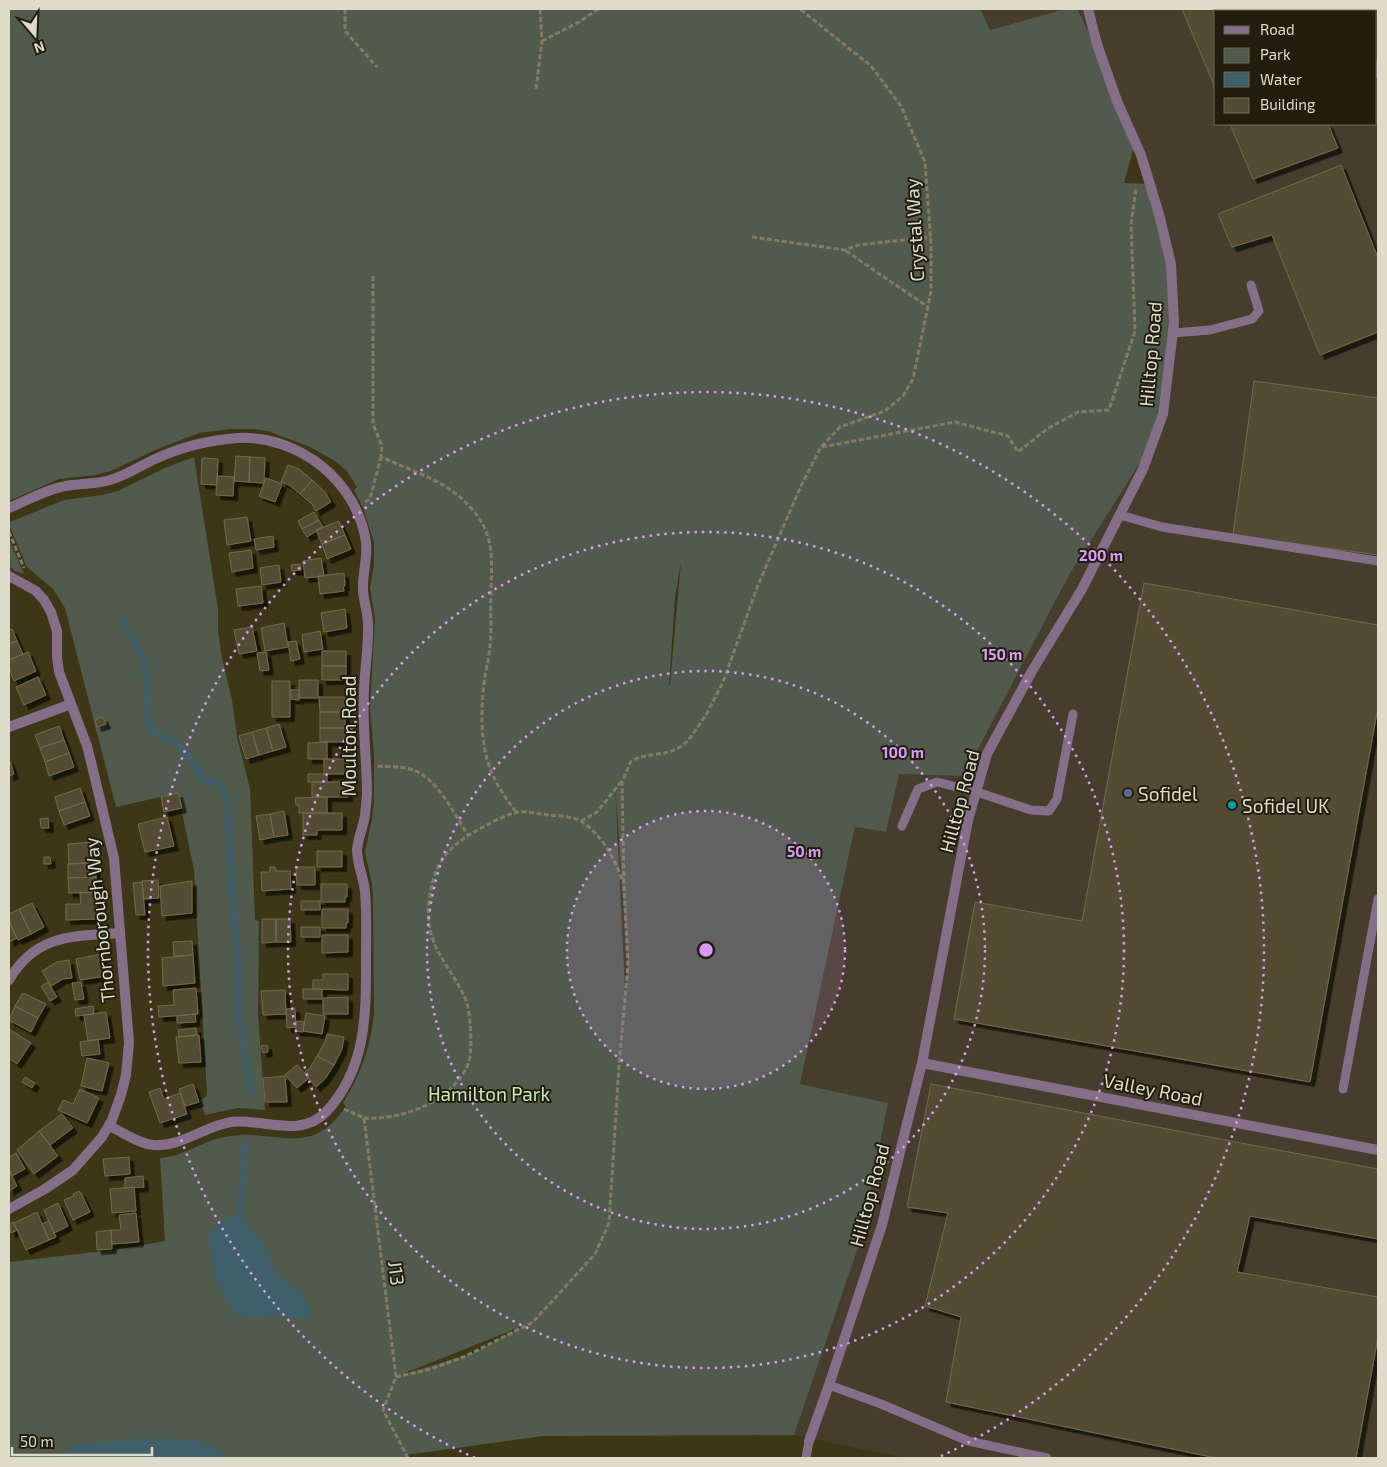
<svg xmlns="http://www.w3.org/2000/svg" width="1387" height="1467" viewBox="0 0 1387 1467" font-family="'Exo 2',sans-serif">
  <defs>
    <filter id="shadow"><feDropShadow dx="4.5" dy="4.5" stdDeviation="0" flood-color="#0009"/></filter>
  </defs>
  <rect width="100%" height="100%" fill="#3d3717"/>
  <path fill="#463d2c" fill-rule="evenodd" d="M980 9H1065L989 30Z
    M1077 9H1378V1458H905L794 1435 862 1236 887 1103 800 1084 855 827 886 832 898 774 964 776 1100 516 1155 200ZM1216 11H1376V124H1216Z"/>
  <path fill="#515b4d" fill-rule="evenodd" d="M9 9H980L990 30 1065 9H1077L1102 58 1135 142 1124 183 1150 184 1172 283 1173 309 1153 442 1069 575 964 776 899 774 886 832 855 827 800 1084 888 1103 862 1236 794 1435 543 1436 406 1455 408 1458H9V1262L121 1249 165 1241 160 1158C185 1156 202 1141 225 1137 274 1127 310 1161 346 1106L343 1103C361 1074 370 1049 374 1014L373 895 372 884 365 852 372 819 374 800V756L370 707 375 619 370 588 374 565V542L363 508 354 490 357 487 346 470 335 461 310 447 268 431 254 429H230L199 433 155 450 111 471 95 475 59 479 9 501ZM681 562 670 685 669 686 675 597ZM615 784 628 965 626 990H625ZM525 1325 473 1353 404 1374 405 1373Z
    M194 457 218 609V632L222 658 232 700 237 737 250 789 255 920 259 921 258 1014 265 1110 238 1108 205 1115 200 1100 206 1097 207 1093 194 870 178 793 116 807 65 608 53 589 27 567 9 525 10 522 64 500 102 495 118 491 165 468Z
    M9 539 24 574 15 571 9 566Z"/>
  <path fill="#3f5f6a" d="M240 1214 251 1229 266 1246 275 1273 299 1289 311 1313 303 1319 274 1316 250 1318 233 1313 215 1275 209 1235C218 1225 226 1216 240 1214Z
    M134 1439 198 1440 223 1453 226 1458H50L83 1444Z"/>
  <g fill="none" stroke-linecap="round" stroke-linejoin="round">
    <path stroke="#3f5f6a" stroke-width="5.5" d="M122 619 145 663 147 713 153 732 177 743 190 758 202 778 220 784 227 799 233 899 239 970 238 1015 251 1091
      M240 1214 245 1143"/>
  </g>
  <path fill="#524c32" stroke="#736c4a" filter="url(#shadow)" d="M1182 9H1281L1282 11H1216V90Z
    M1230 124H1328L1338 148 1253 179Z
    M1341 165 1378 258V332L1320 355 1272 235 1232 247 1218 214Z
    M1254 381 1378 398V555L1233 535Z
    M236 456 250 457 249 482 234 481Z
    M250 457 265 458 264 483 249 482Z
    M202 458 218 459 217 485 201 484Z
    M288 465 299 469 312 480 300 494 289 485 281 482Z
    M217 476 234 477 233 496 216 495Z
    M266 478 282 484 275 502 259 496Z
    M312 480 325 492 331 502 316 511 312 504 300 494Z
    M314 512 319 520 302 529 298 521Z
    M247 517 251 541 227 545 224 520Z
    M319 520 323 527 307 537 302 529Z
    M339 521 345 535 322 544 316 530Z
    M345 535 351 549 327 559 322 544Z
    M273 536 274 547 256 550 254 539Z
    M251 550 253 568 232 572 229 553Z
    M321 558 324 576 305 578 303 561Z
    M300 564 301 570 292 571 291 565Z
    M279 565 281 582 262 585 260 568Z
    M344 573 345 586 343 587 344 591 320 594 318 576Z
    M1144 583 1378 625V707L1310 1082 954 1019 975 902 1082 921Z
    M261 586 263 603 238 606 236 589Z
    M345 609 347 628 324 632 321 613Z
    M284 623 288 647 265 651 261 628Z
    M252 627 257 651 239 654 234 630Z
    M12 629 17 641 9 644V630Z
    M320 631 323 649 304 652 302 635Z
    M17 641 23 654 9 660V644Z
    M296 641 300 659 291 661 288 642Z
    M322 651H346V666H322Z
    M28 652 36 671 14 681 9 668V660Z
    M266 652 269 670 260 671 257 653Z
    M322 666H346V680H322Z
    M38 677 46 695 24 705 16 687Z
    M299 680H318V698H299Z
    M272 681H290V717H272Z
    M291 690H299V700L291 699Z
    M319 697H345V712H320Z
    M320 712H345V728H320Z
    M103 717 106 724 97 727 95 720Z
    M279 724 286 747 273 751 266 728Z
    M59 726 64 740 40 748 35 735Z
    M266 728 273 751 259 755 252 732Z
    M320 728H345V742H320Z
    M252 732 259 755 246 759 239 736Z
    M64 740 69 753 45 762 40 748Z
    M327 742V759H308V743Z
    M69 753 74 767 49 776 45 762Z
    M9 759 14 774 9 776Z
    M324 759H348V774H324Z
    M308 774H327V782H308Z
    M312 782H348V797H312Z
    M80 788 85 802 59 811 55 797Z
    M178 793 182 808 164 812 161 797Z
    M327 797V813H299V805H296L295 798Z
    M85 802 90 816 64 825 59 811Z
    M284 811 288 835 274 837 270 814Z
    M303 813H342V830H317V835H303Z
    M270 814 274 837 260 840 256 816Z
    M167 817 174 846 145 852 138 824Z
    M48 818 49 828H41L40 819Z
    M93 842V862L69 864 68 844Z
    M317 851H342V867H317Z
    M44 857H50L51 864H44Z
    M95 863 96 877 68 878V864Z
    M270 867H275L276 871H290L291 889 262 891 261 872H270Z
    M296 867H315V885H297Z
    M96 877V892L69 893 68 878Z
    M158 880 159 898 144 899 142 881Z
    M192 881V913L162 916 160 886Z
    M142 882 145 915H136L133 883Z
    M321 884H347V897H345V902H321Z
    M96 892 97 919 66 920V904H81L80 893Z
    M301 901H320V910H301Z
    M32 903 44 927 31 934 19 909Z
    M19 909 31 934 18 940 9 921V914Z
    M322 909H348V923H346V928H322Z
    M262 919H276V942L262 943Z
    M276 919H290L291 942H276Z
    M9 921 17 938 9 942Z
    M301 927H320V937H301Z
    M322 935H348V952L322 953Z
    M192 941 193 955 174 956 173 942Z
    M102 954 106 976 80 980 76 959Z
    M193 955 195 983 163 986 162 958Z
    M69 960 72 978 63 979 51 986 42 971 57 962Z
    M323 974H348V990L313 989V980H323Z
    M48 982 57 997 50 1001 41 986Z
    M81 982 84 999 75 1000 72 983Z
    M196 988 198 1014 159 1017 158 1006 174 1005 173 990Z
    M303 989H322V999H303Z
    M285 990 286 1014 263 1015 261 991Z
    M23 993 46 1004 38 1018 15 1006Z
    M348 997V1014H323V998Z
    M15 1006 38 1018 31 1032 9 1020Z
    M93 1006 94 1014 76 1016 75 1009Z
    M295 1008 296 1027 287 1028 286 1009Z
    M106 1012 110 1038 88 1041 84 1015Z
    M306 1013 325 1016 322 1034 303 1031Z
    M195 1014 196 1022 177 1023V1016Z
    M297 1021 304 1022 303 1032 295 1031Z
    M196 1028 197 1035 179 1037 178 1030Z
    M9 1029 31 1043 17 1064 9 1058Z
    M327 1034 344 1037 342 1049 334 1065 317 1056 325 1042Z
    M199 1035 201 1062 179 1063 176 1037Z
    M98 1039 100 1054 82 1056 80 1042Z
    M267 1045 268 1052 263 1053 261 1046Z
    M317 1056 334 1065 325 1079 316 1087 304 1073 310 1068Z
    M87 1058 109 1063 102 1091 81 1086Z
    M297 1065 309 1078 297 1088 285 1075Z
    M285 1076 287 1102H265L263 1078Z
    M25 1077 35 1083 32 1088 22 1082Z
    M193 1084 199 1102 185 1106 179 1089Z
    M931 1084 1378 1169V1239L1250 1216 1237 1272 1378 1297V1337L1356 1458H1216L946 1402 961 1317 925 1306 948 1213 907 1207Z
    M160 1088 164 1099 180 1093 187 1114 160 1123 149 1092Z
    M80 1089 99 1098 87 1123 58 1110 63 1100 73 1104Z
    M62 1114 73 1128 50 1145 39 1131Z
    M39 1131 58 1156 34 1174 17 1150Z
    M16 1153 25 1169 12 1176 9 1170V1157Z
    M129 1157 130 1174 105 1176 103 1159Z
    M9 1170 17 1186 9 1191Z
    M143 1176 144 1187 125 1188V1178Z
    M134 1187 136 1211 112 1213 110 1189Z
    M79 1191 80 1193H81L90 1212 73 1220 64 1200 74 1196 73 1194Z
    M58 1203 68 1226 54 1233 44 1210Z
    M37 1212 49 1240 26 1250 14 1223Z
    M136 1213 139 1242 112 1244 111 1230H121L119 1215Z
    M49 1221 56 1237 49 1240 42 1224Z
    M13 1222 17 1230 11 1233 9 1224Z
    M111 1230 112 1249 97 1250 96 1232Z"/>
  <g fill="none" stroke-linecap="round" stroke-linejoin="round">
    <path stroke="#817c62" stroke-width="3" stroke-dasharray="5 2.5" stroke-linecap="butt" d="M345 9V31L377 67
      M542 41 581 21 598 9
      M536 89 542 41 540 9
      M752 237 845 250 858 245 931 237
      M846 251 928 307
      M373 276V424L382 446 381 457C409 470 439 478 462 499 495 529 492 552 491 593 490 611 492 629 490 646 489 656 487 666 485 676 482 696 481 718 483 737 486 768 498 789 517 813
      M822 447 955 422 1008 436 1018 452 1047 429 1078 412 1109 410 1135 331 1131 224 1136 189
      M365 502 370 499 381 457
      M9 532 24 568
      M378 766C388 767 400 766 410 769 436 775 454 814 468 835
      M581 821 597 812 621 782
      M344 1109 364 1118 396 1377 383 1410 408 1458
      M364 1118C402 1120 449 1103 467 1067 471 1058 471 1047 471 1037 470 1024 470 1008 464 996 448 962 424 945 429 902 434 859 450 844 487 825 496 820 508 814 518 812 528 811 539 814 548 815 558 816 573 816 582 822 600 833 616 860 622 880
      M396 1377 431 1369 466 1356 533 1322 595 1254 609 1223 619 1066 628 965 624 887 622 782 631 761 640 757 670 752 682 746 688 741 706 715 723 682 758 585 801 486 821 447 840 427 885 411 903 396 913 379 931 291V245L925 162 901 106 871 66 800 9"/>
    <path stroke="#856f88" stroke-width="9" d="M1173 333 1210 330 1252 319 1259 311 1251 285
      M1120 515 1162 527 1378 561
      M902 826 918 789 937 782 977 792 1031 810 1049 811 1057 799 1073 714
      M1343 1089 1378 899
      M829 1385 881 1404 968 1441 1047 1458
      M806 1458 809 1441"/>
    <path stroke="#856f88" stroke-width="10" d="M1352 9 1353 11
      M1376 66 1378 73
      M9 508C26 501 43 491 61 487 77 483 93 485 110 480 125 476 140 466 155 459 181 447 209 440 238 438 299 435 357 481 366 542 368 559 362 574 363 591 364 601 367 611 368 622 369 644 365 667 364 690 362 725 367 760 367 795 366 803 366 812 364 820 362 830 358 839 357 850 357 864 364 878 365 892 367 913 366 934 366 954 366 1011 368 1067 326 1112 300 1139 263 1118 231 1122 205 1126 181 1147 154 1145 139 1144 123 1132 109 1126
      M9 576 36 591 44 600 51 612 57 631V657L59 672 87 746 93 770 114 858 129 1043 126 1075 121 1095 112 1120 102 1137 73 1170 45 1189 9 1209
      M9 727 71 704
      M9 980C36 934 73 936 120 933
      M922 1063 1378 1150
      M809 1441 829 1385 882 1225 922 1063 968 820 987 754 1032 671 1082 589 1143 469 1163 414 1174 323 1171 264 1159 214 1141 155 1117 101 1097 44 1088 9"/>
  </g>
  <circle cx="706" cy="950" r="139" fill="#d99af7" fill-opacity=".12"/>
  <g fill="none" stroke="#d99af7" stroke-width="2.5" stroke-dasharray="2.5 5">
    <circle cx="706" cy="950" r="139"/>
    <circle cx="706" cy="950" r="279"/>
    <circle cx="706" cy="950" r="418"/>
    <path d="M475 1458A558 558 0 1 1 937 1458"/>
  </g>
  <circle fill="#5c6f8a" stroke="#211e10" stroke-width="2" cx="1128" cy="793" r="5"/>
  <circle fill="#0f9aa8" stroke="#211e10" stroke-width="2" cx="1232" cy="805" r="5"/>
  <g text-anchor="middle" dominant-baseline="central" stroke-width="4" stroke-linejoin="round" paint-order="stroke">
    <g font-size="19" fill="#dedbc9" stroke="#211e10">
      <text transform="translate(914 230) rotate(-93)">Crystal Way</text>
      <text transform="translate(1150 354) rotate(-85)">Hilltop Road</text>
      <text transform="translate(348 736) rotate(-90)">Moulton Road</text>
      <text transform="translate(959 801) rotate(-75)">Hilltop Road</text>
      <text transform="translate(99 920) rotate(-96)">Thornborough Way</text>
      <text transform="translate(1153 1089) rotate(11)">Valley Road</text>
      <text transform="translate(869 1195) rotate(-75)">Hilltop Road</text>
      <text transform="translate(397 1273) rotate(83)">J13</text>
    </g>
    <g font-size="19" fill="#dedbc9" stroke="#211e10" text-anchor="start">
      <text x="1138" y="793">Sofidel</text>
      <text x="1242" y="805">Sofidel UK</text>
    </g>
    <g font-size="19" fill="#c8e9ba" stroke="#211e10">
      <text x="489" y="1093">Hamilton Park</text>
    </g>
  </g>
  <circle cx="706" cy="950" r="8" fill="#d99af7" stroke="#211e10" stroke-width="2.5"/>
  <g font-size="15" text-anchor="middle" font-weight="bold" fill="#d99af7" stroke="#211e10" stroke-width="4" stroke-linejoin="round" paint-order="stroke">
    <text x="1101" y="561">200 m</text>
    <text x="1002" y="660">150 m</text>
    <text x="903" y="758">100 m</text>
    <text x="804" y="857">50 m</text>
  </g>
  <rect width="1387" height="1467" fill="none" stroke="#dedbc9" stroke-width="20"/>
  <rect x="1214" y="10" width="162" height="115" fill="#211e10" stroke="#6d6a5a"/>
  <rect x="1224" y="26" width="25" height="8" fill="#856f88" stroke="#6d6a5a"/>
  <text x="1260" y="35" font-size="15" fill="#dedbc9">Road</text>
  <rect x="1224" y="48" width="25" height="15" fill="#515b4d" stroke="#6d6a5a"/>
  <text x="1260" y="60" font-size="15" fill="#dedbc9">Park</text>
  <rect x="1224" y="72" width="25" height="15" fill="#3f5f6a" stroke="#6d6a5a"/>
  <text x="1260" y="85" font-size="15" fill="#dedbc9">Water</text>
  <rect x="1224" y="98" width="25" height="15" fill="#524c32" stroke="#6d6a5a"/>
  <text x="1260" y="110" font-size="15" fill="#dedbc9">Building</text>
  <g transform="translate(35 35) rotate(161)" stroke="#211e10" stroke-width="4" paint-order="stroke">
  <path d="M0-4L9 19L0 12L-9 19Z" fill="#dedbc9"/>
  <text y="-8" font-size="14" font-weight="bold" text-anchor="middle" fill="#dedbc9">N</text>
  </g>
  <path d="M12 1447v8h140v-8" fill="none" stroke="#dedbc9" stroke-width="2.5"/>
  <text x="20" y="1447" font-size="15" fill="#dedbc9" stroke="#211e10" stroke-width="4" paint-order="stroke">50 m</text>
</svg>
